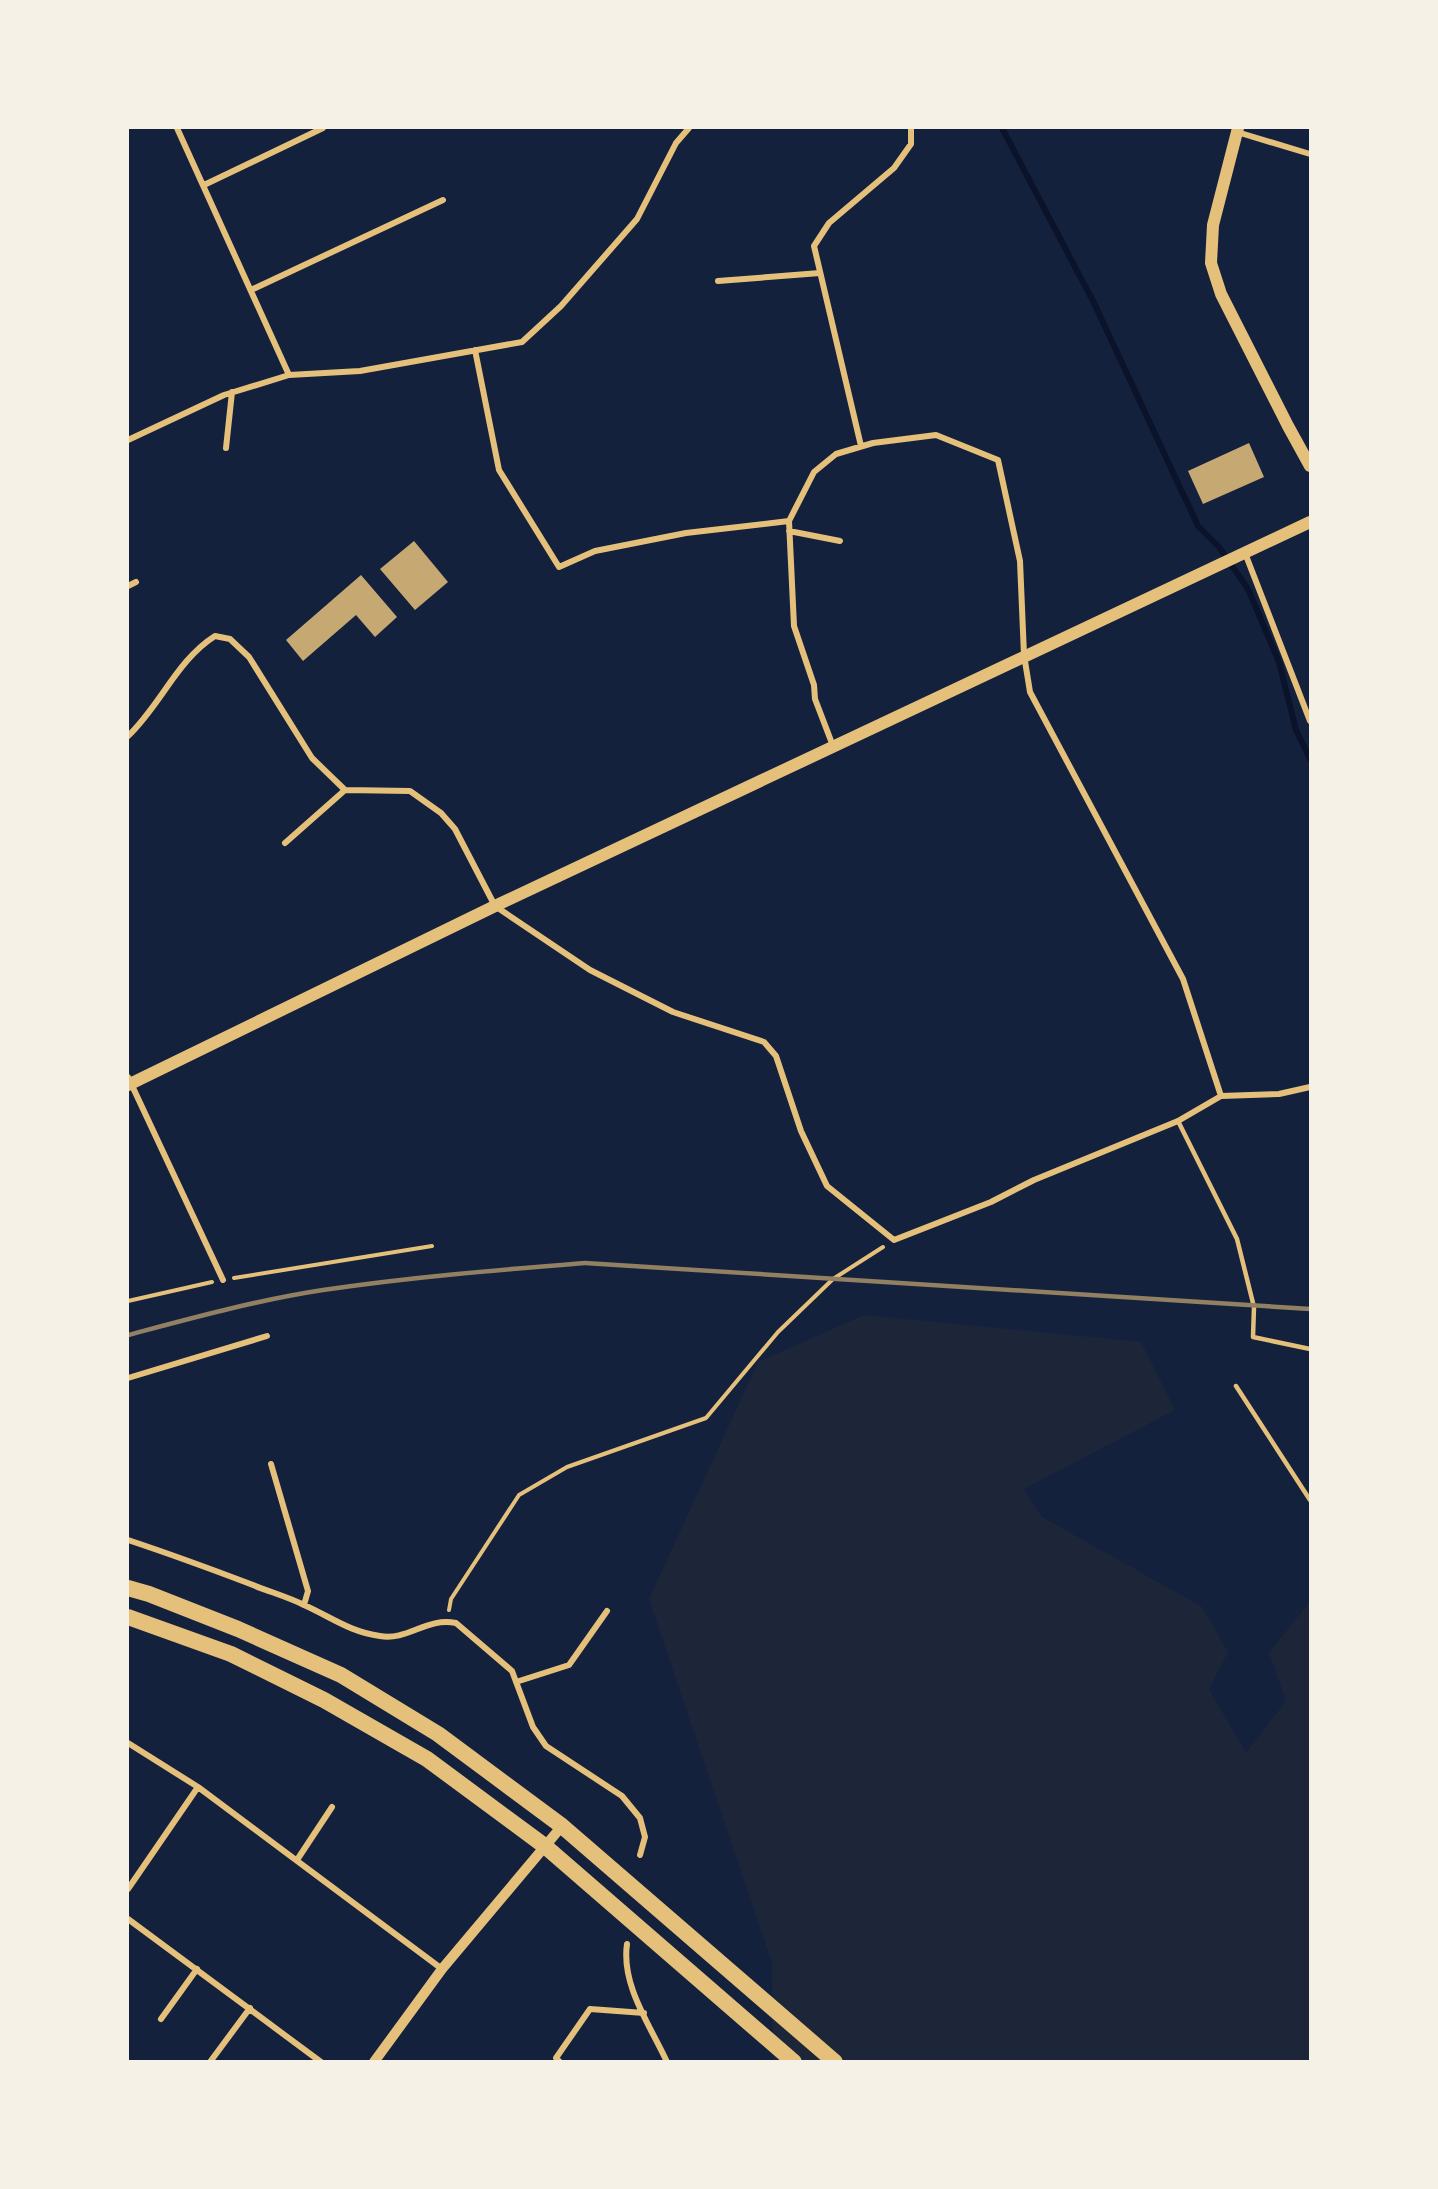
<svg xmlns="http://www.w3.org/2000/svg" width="1438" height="2189" viewBox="0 0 1438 2189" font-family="Merriweather,serif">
  <rect width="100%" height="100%" fill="#14213d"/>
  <path fill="#1d2539" d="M864 1315 1141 1342 1175 1410 1024 1489 1042 1517 1201 1606 1228 1652 1209 1689 1246 1753 1286 1701 1269 1653 1310 1601V2061H773L772 1963 649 1599 758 1362Z"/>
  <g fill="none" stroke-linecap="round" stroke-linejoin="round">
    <path stroke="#0b132b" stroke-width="6" d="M1002 128 1094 303 1198 526 1219 547 1248 589 1279 662 1296 730 1310 759"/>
  </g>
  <path fill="#c6a872" d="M1249 443 1264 477 1203 504 1188 471Z
    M414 541 448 582 415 610 380 569Z
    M361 575 397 617 375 637 356 615 303 661 286 640Z"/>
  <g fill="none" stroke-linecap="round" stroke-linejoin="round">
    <path stroke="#e5c07b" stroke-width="4" d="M234 1278 432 1246
      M128 1301 212 1282
      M449 1610 451 1599 519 1495 567 1467 706 1418 778 1332 833 1279 883 1247"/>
    <path stroke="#e5c07b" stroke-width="4.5" d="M1178 1121 1237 1239 1254 1307 1253 1337 1310 1349
      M1236 1386 1310 1500"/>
    <path stroke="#e5c07b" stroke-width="6" d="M177 128 289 375
      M1237 132 1310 154
      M204 185 323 128
      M718 281 820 273
      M251 290 443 200
      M475 350 499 470 559 567 595 551 686 533 789 521
      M128 440 224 395 289 375 360 371 522 342 561 306 637 219 676 143 689 128
      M861 446 814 246 829 223 894 168 911 144V128
      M226 448 232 392
      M789 531 840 541
      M1245 553 1310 721
      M128 586 136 582
      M128 736C160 706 177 660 215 636L230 639 249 657 312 758 345 790 410 791 441 813 455 829 495 906 590 970 673 1012 764 1042 776 1056 801 1131 827 1186 894 1240 991 1202 1034 1180 1178 1121 1221 1096 1279 1094 1310 1087
      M833 746 815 699 814 685 794 626 789 521 814 472 836 454 873 443 936 435 998 460 1020 561 1024 655 1030 692 1183 979 1221 1096
      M285 843 345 790
      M128 1077 223 1280
      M128 1378 267 1336
      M271 1464 308 1591 304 1605
      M128 1540C170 1554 211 1569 253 1585 270 1592 288 1597 304 1605 331 1617 350 1632 380 1636 408 1641 426 1617 456 1623L512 1671 533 1727 546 1746 622 1796 640 1818 645 1837 640 1855
      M516 1682 569 1665 607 1611
      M128 1743 198 1787 442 1969
      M297 1860 332 1807
      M128 1889 198 1787
      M128 1919 321 2062
      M627 1944C621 1985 650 2025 667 2062
      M161 2019 197 1969
      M210 2062 250 2008
      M560 2062 556 2058 590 2009 644 2013"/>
    <path stroke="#e5c07b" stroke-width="10" d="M374 2062 442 1969 562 1826"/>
    <path stroke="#e5c07b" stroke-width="12" d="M1238 128 1213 225 1211 263 1221 294 1288 426 1310 466
      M128 1085 495 906 1310 522"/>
    <path stroke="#e5c07b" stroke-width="16" d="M128 1588 149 1594 238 1629 341 1675 438 1734 562 1826 835 2062
      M128 1617 231 1654 324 1700 427 1759 546 1847 794 2062"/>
    <path stroke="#918062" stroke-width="4.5" d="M128 1335C192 1318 257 1300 323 1290 410 1277 498 1270 585 1263L1310 1309"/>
  </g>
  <rect width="1438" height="2189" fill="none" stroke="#f6f1e7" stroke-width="258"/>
</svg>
